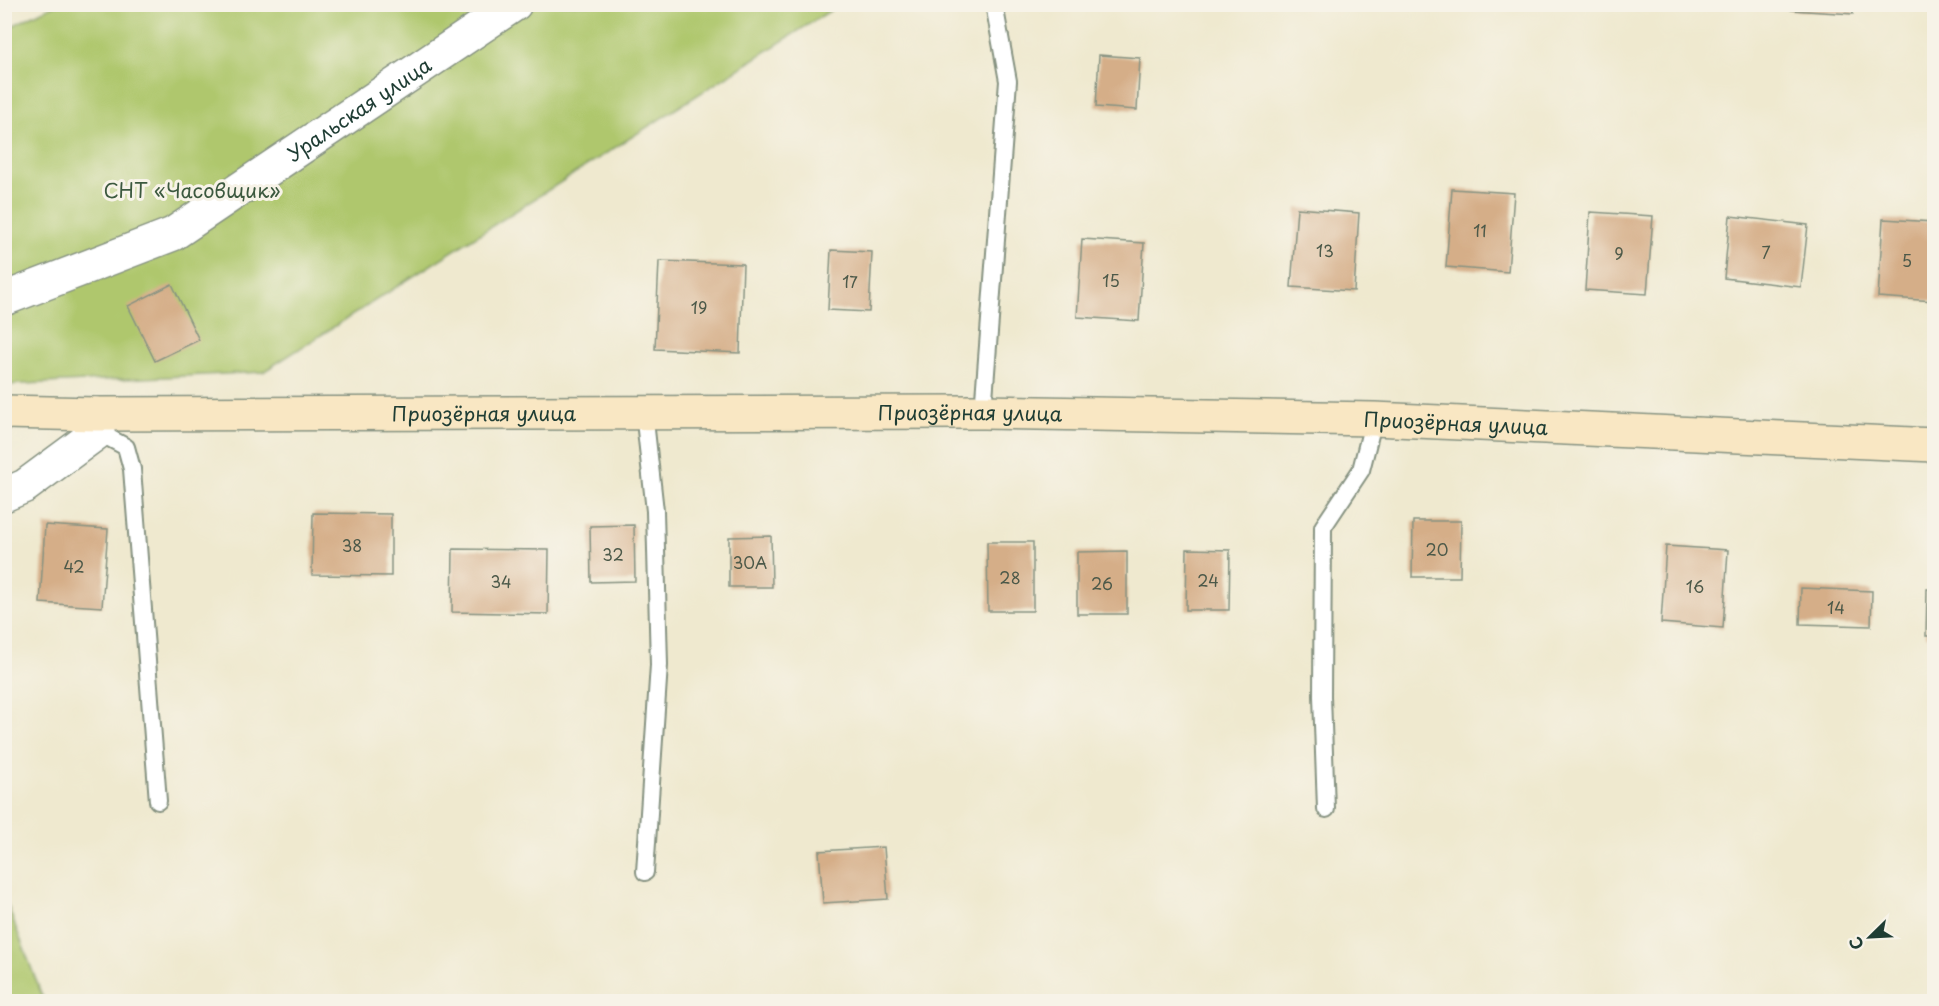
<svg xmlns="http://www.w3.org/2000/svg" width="1939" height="1006" viewBox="0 0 1939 1006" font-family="'Playpen Sans',sans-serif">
  <rect width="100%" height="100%" fill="#f7f3e8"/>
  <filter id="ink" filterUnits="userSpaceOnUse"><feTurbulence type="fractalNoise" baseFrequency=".0167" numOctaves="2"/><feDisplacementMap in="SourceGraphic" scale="12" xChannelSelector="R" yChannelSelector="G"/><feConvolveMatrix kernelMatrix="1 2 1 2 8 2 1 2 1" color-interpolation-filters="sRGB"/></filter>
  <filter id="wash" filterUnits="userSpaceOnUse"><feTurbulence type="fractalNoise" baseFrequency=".008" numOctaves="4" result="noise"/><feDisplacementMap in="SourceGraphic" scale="24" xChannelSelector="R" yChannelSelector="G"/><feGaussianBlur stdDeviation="1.35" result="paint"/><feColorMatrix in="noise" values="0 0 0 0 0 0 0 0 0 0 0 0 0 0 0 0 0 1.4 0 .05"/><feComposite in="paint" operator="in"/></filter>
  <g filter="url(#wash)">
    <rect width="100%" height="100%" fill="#efe9cf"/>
    <path fill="#afc76d" stroke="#678250" stroke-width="1.5" d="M56 4 839 5 263 372 5 385 4 30Z
      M4 899H5L44 1001H5Z"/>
    <g id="blocks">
      <path fill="#d5ae88" d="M1791 4H1854L1853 14 1791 10Z
        M1099 55 1140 58 1137 110 1096 107Z
        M1452 189 1514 193 1508 272 1446 267Z
        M1297 208 1359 213 1354 291 1291 287Z
        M1590 212 1653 216 1647 294 1585 290Z
        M1730 216 1808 225 1801 287 1724 278Z
        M1883 219 1934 222V301L1878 297Z
        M1082 239 1144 243 1139 321 1077 317Z
        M831 250 872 252 869 312 828 310Z
        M659 261 743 264 740 353 655 349Z
        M172 284 199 340 155 361 128 306Z
        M313 513 391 514V576L312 575Z
        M1413 521H1461L1460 577H1412Z
        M45 525 108 529 102 607 40 603Z
        M634 525 635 581 591 582 590 526Z
        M771 536 772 587H729V537Z
        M987 542H1033V611H988Z
        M1666 546 1728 550 1723 628 1661 623Z
        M453 549 549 550 548 614 452 612Z
        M1187 549 1230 550 1229 610H1186Z
        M1127 551V614H1077V552Z
        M1801 588 1872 591 1871 626 1800 624Z
        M1927 589H1934V636H1926Z
        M884 847 888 899 823 903 819 851Z"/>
    </g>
  </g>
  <g filter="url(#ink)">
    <use href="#blocks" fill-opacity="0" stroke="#879382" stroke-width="1.5"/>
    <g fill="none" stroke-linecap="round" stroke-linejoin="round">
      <g stroke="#879382" stroke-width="20">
        <path id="lane" d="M644 412 655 511 659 665 645 872
          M983 412 1008 81 994 4
          M98 432 126 447 132 469 158 801
          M1326 809 1322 696 1323 527 1361 470 1374 419"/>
      </g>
      <g stroke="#879382" stroke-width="36">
        <g id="street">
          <path id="s1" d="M4 299 173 234 515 4"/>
          <path d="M4 495 25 486 98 432 96 414"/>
        </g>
      </g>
      <g stroke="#879382" stroke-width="36">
        <g id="secondary">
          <path id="s2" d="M4 412 96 414 983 412 1374 419 1934 445"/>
        </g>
      </g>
      <use href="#lane" stroke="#fff" stroke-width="16"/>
      <use href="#street" stroke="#fff" stroke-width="33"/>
      <use href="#secondary" stroke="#f9e7c3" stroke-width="33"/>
    </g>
  </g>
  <g text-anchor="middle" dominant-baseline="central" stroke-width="6" stroke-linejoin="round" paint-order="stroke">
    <g font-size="16" fill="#4c5949">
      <text x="1480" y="230">11</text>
      <text x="1325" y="250">13</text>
      <text x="1766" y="252">7</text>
      <text x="1619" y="253">9</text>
      <text x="1907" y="260">5</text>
      <text x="1111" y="280">15</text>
      <text x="850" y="281">17</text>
      <text x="699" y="307">19</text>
      <text x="352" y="545">38</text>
      <text x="1437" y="549">20</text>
      <text x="613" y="554">32</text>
      <text x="750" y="562">30А</text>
      <text x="74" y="566">42</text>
      <text x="1010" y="577">28</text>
      <text x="1208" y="580">24</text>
      <text x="501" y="581">34</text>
      <text x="1102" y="583">26</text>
      <text x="1695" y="586">16</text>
      <text x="1836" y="607">14</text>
    </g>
    <g font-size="20" fill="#1f3d34" stroke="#f7f3e8">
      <text stroke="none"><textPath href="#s1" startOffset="405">Уральская улица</textPath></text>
      <text stroke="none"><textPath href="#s2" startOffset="480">Приозёрная улица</textPath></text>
      <text stroke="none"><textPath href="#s2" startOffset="966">Приозёрная улица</textPath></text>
      <text stroke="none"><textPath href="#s2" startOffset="1452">Приозёрная улица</textPath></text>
    </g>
    <g font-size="20" fill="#3c593f" stroke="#f7f3e8">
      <text x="192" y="190">СНТ «Часовщик»</text>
    </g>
  </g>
  <rect width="1939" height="1006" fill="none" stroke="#f7f3e8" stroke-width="24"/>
  <g transform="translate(1870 937) rotate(246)" stroke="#f7f3e8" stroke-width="4.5" paint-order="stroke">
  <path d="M0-4.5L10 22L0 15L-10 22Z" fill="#1f3d34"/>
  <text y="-9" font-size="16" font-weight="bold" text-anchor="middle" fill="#1f3d34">С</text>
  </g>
</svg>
